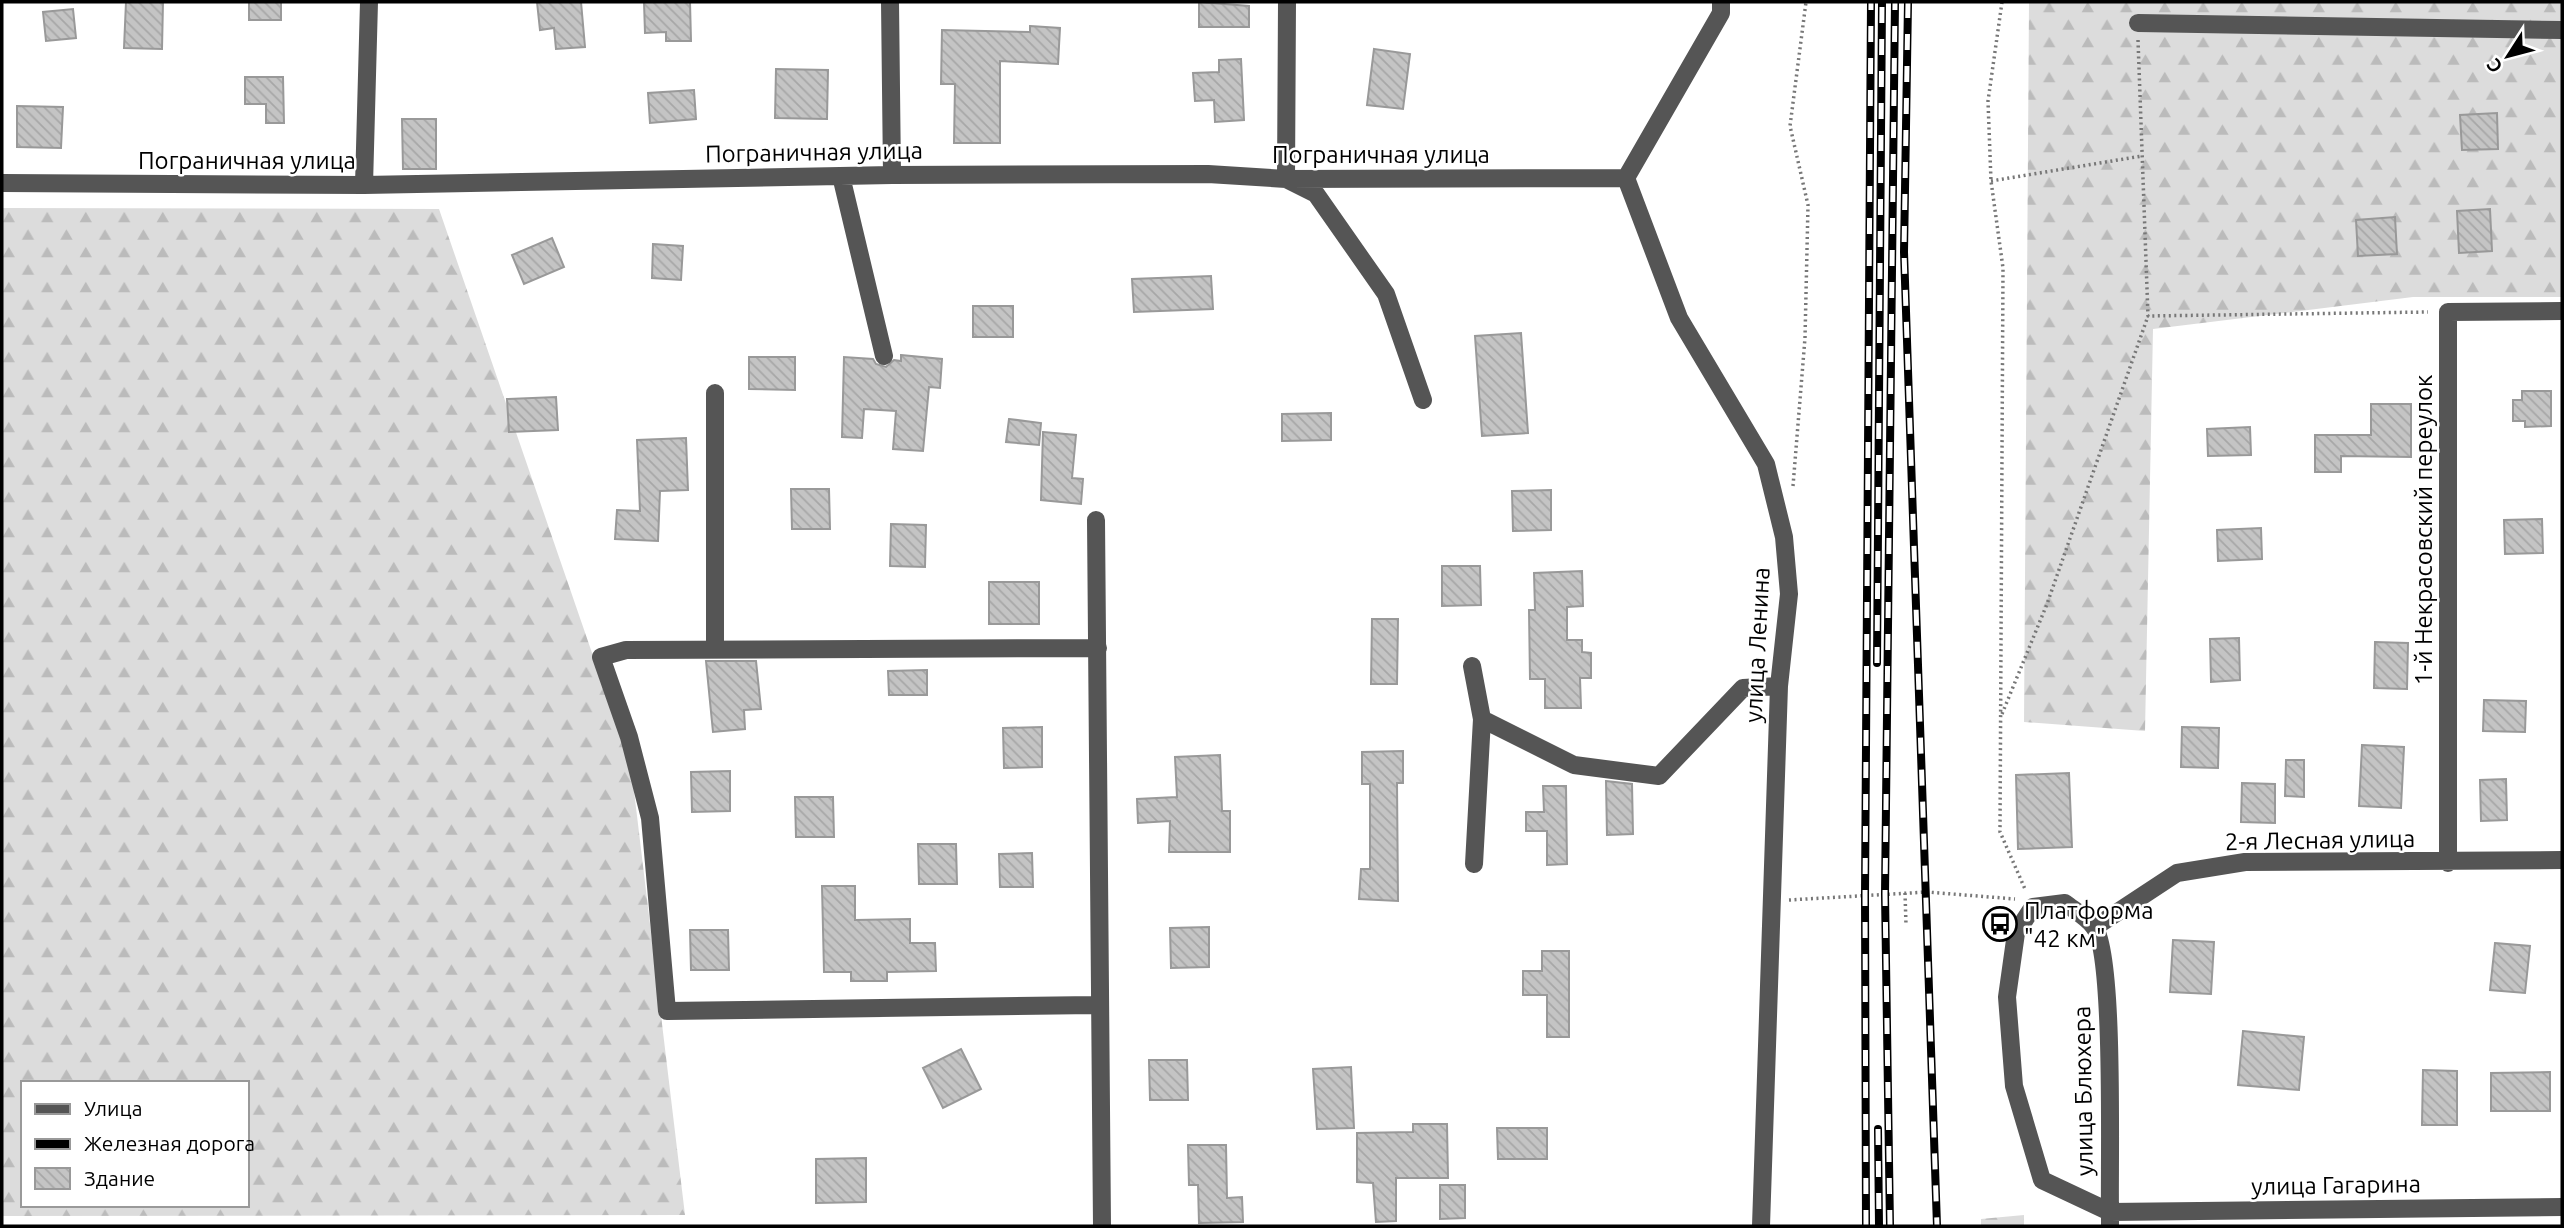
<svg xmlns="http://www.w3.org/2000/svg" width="2564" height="1228" viewBox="0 0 2564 1228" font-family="Ubuntu,sans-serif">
  <defs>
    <pattern id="forest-firs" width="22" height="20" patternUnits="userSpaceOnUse" patternTransform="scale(1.75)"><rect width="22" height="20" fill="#dcdcdc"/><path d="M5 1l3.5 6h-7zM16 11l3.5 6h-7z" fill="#bbb"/></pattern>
    <pattern id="building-back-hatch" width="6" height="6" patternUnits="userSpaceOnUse" patternTransform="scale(1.75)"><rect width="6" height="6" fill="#c4c4c4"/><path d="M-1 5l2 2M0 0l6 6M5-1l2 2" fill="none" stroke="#a7a7a7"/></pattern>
  </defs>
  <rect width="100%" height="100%" fill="#fff"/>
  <path fill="url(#forest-firs)" fill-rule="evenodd" d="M2029 2H2562V297H2413L2153 329 2145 731 2024 722Z
    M2 208 439 209 631 766 685 1215 2 1216ZM23 1083H247V1205H23Z
    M2024 1215V1226H1981V1219Z"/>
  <path fill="url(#building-back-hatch)" stroke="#999" stroke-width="2" d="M126 2H163L162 49 124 48Z
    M249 2H281V20H249Z
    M537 2H581L585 47 556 49 554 28 540 30Z
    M644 2H690L691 41H666V32L645 33Z
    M1199 2 1249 6V27H1199Z
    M73 9 76 38 46 41 43 12Z
    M1030 26 1060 28 1058 64 1000 61V143H954L955 84H941L942 30 1030 32Z
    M1374 49 1410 54 1403 109 1367 105Z
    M1241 59 1244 120 1215 122 1214 100 1195 101 1193 73 1219 72V60Z
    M776 69 828 70 827 119 775 118Z
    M245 77H283L284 123H266V104H245Z
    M694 90 696 119 650 123 648 93Z
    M17 106 63 107 61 148 17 147Z
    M2497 113 2498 149 2462 150 2460 115Z
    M402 119H436V169H403Z
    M2490 209 2492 251 2459 253 2457 211Z
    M2395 217 2397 254 2358 256 2356 220Z
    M552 238 564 267 524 284 512 255Z
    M653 244 683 246 681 280 652 278Z
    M1211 276 1213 309 1134 312 1132 279Z
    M973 306H1013V337H973Z
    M1521 333 1528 433 1482 436 1475 336Z
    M901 355 942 359 940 388 929 387 923 451 893 449 896 411 864 409 862 438 842 437 844 357 873 359 876 364 886 367 894 360 901 361Z
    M749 357H795V390L749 389Z
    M2522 391H2551V426L2525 427V421H2513V400H2522Z
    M556 397 558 430 509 432 507 399Z
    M2371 404H2411V457L2341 456V472H2315V435H2371Z
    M1331 413V440L1282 441V414Z
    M1009 419 1041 423 1039 445 1006 442Z
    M2250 427 2251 455 2208 456 2207 429Z
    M1043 432 1076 435 1072 478 1083 479 1081 504 1041 500Z
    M686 438 688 490 660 491 658 541 615 539 617 510 640 511 637 440Z
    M791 489H829L830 529H792Z
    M1551 490V530L1513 531 1512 491Z
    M2542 519 2543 553 2505 554 2504 520Z
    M891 524 926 525 925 567 890 566Z
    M2261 528 2262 559 2218 561 2217 530Z
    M1442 566H1480L1481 605 1442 606Z
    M1582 571 1583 606 1567 607V640H1582V652L1591 653V678H1580L1581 708H1545V679H1530L1529 610H1535L1534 573Z
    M989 582H1039V624H989Z
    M1372 619H1398L1397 684H1371Z
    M2239 638 2240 680 2211 682 2210 639Z
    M2375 642 2408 643 2407 689 2374 688Z
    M706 661H756L761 709 744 710 745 729 713 732Z
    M927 670V695H889L888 671Z
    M2484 700 2526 701 2525 732 2483 731Z
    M1042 727V767L1004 768 1003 728Z
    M2182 727 2219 728 2218 768 2181 767Z
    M2362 745 2404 747 2401 808 2359 806Z
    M1403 751V783H1397L1398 901 1359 899 1361 869H1370V784H1362V752Z
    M1220 755 1222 811H1230V852H1169L1170 821 1138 823 1137 799 1177 797 1175 757Z
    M2286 760H2304V797L2285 796Z
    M730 771V811L692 812 691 772Z
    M2069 773 2072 847 2018 849 2016 775Z
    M2506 779 2507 820 2481 821 2480 780Z
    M1606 781 1632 784 1633 834 1607 835Z
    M2242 783 2275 784V823L2241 822Z
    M1543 786H1566L1567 864 1547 865V831H1526V812H1544Z
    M795 797H833L834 837H796Z
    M918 844H956L957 884H919Z
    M1032 853 1033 887H1000L999 854Z
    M822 886H855V920L910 919V943H935L936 971 887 972V981H851V972H824Z
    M1209 927V967L1171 968 1170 928Z
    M690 930H728L729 970H691Z
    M2173 940 2214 942 2211 994 2170 992Z
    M2495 943 2530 946 2525 993 2490 990Z
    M1542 951H1569V1037H1547V995H1523V971H1542Z
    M2243 1031 2304 1037 2299 1090 2238 1085Z
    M961 1049 981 1089 943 1108 923 1068Z
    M1149 1060H1187L1188 1100H1150Z
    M1351 1067 1354 1128 1317 1129 1313 1069Z
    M2423 1070 2457 1071V1125H2422Z
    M2550 1072V1111H2491V1073Z
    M1413 1124H1447L1448 1178H1396V1221L1376 1222 1373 1183 1357 1182V1133L1413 1132Z
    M1497 1128H1547V1159H1498Z
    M1188 1145H1226L1227 1198 1242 1197 1243 1222 1199 1223 1198 1185H1189Z
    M866 1158V1202L816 1203V1159Z
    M1440 1185H1465V1218L1440 1219Z"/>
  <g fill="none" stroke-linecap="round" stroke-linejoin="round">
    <path stroke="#777" stroke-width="3.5" stroke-dasharray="2 3.5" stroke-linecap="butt" d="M2002 2 1988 101 1991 181 2003 268 2000 832 2025 889
      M2138 40 2148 316 2428 312
      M1991 181 2142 156
      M1793 486 1805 338 1808 205 1790 126 1806 2
      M2002 714 2047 604 2148 316
      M1905 893 1906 925
      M1789 900 1927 892 2015 899"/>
    <path stroke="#555" stroke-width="18" d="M890 2 892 175
      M1287 2 1286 179 1316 194 1386 294 1423 400
      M2138 23 2562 30
      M841 176 884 356
      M1626 178 1679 318 1766 464 1784 537 1789 594 1779 686 1761 1226
      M1626 178 1721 13V2
      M2 183 364 185 892 175 1208 174 1286 179 1626 178
      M364 185 369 2
      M1096 520 1102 1226
      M715 649V393
      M1472 666 1482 719 1474 864
      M1482 719 1574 765 1659 776 1743 688 1779 686
      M2448 863V312L2562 311
      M2095 927 2177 873 2245 862 2562 860
      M1095 1005 667 1011 650 818 629 737 601 657 626 650 1098 648
      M2110 1226V1212C2109 1166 2115 953 2094 927 2088 918 2074 910 2065 903L2033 907 2016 933 2007 997 2014 1086 2042 1180 2110 1212 2562 1207"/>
    <g stroke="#000" stroke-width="8">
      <path id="rail" d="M1908 2 1904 252 1937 1226
        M1877 663 1882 2
        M1878 1129 1879 1226
        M1866 1226 1865 895 1871 2
        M1890 1226 1885 894 1895 2"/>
    </g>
    <use href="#rail" stroke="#fff" stroke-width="5" stroke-dasharray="16" stroke-linecap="butt"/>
  </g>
  <defs>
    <g id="bus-ring" transform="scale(1.75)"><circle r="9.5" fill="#fff" stroke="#000" stroke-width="1.5"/><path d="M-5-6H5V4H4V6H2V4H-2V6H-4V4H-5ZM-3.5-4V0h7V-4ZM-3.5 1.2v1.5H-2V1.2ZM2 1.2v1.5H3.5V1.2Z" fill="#000"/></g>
  </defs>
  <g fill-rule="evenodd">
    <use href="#bus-ring" x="2000" y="924"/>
  </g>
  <g text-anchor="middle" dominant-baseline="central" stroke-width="5" stroke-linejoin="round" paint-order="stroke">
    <g font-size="24" fill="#000" stroke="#fff">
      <text transform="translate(814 152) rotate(-1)">Пограничная улица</text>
      <text x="1381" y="154">Пограничная улица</text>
      <text x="247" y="160">Пограничная улица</text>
      <text transform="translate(2423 530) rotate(-90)">1-й Некрасовский переулок</text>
      <text transform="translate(1757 645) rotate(-87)">улица Ленина</text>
      <text transform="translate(2320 840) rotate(-1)">2-я Лесная улица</text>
      <text transform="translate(2083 1091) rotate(-91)">улица Блюхера</text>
      <text transform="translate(2336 1185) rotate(-1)">улица Гагарина</text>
    </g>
    <g font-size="24" fill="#000" stroke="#fff" text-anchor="start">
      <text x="2024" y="910">Платформа<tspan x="2024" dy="28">"42 км"</tspan></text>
    </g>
  </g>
  <rect width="2564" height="1228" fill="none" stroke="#000000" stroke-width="7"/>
  <rect x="21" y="1081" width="228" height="126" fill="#ffffff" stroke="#999999" stroke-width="2"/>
  <rect x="35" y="1104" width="35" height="10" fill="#555555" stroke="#999999" stroke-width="2"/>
  <text x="84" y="1116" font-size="21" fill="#000000">Улица</text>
  <rect x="35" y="1139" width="35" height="10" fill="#000000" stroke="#999999" stroke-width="2"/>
  <text x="84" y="1151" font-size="21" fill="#000000">Железная дорога</text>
  <rect x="35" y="1168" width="35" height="21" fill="url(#building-back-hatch)" stroke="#999999" stroke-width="2"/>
  <text x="84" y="1186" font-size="21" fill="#000000">Здание</text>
  <g transform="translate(2508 56) rotate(234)" stroke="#ffffff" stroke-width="5" paint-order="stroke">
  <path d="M0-5L12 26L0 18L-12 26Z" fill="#000000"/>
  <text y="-10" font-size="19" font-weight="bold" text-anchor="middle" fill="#000000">С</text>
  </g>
</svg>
